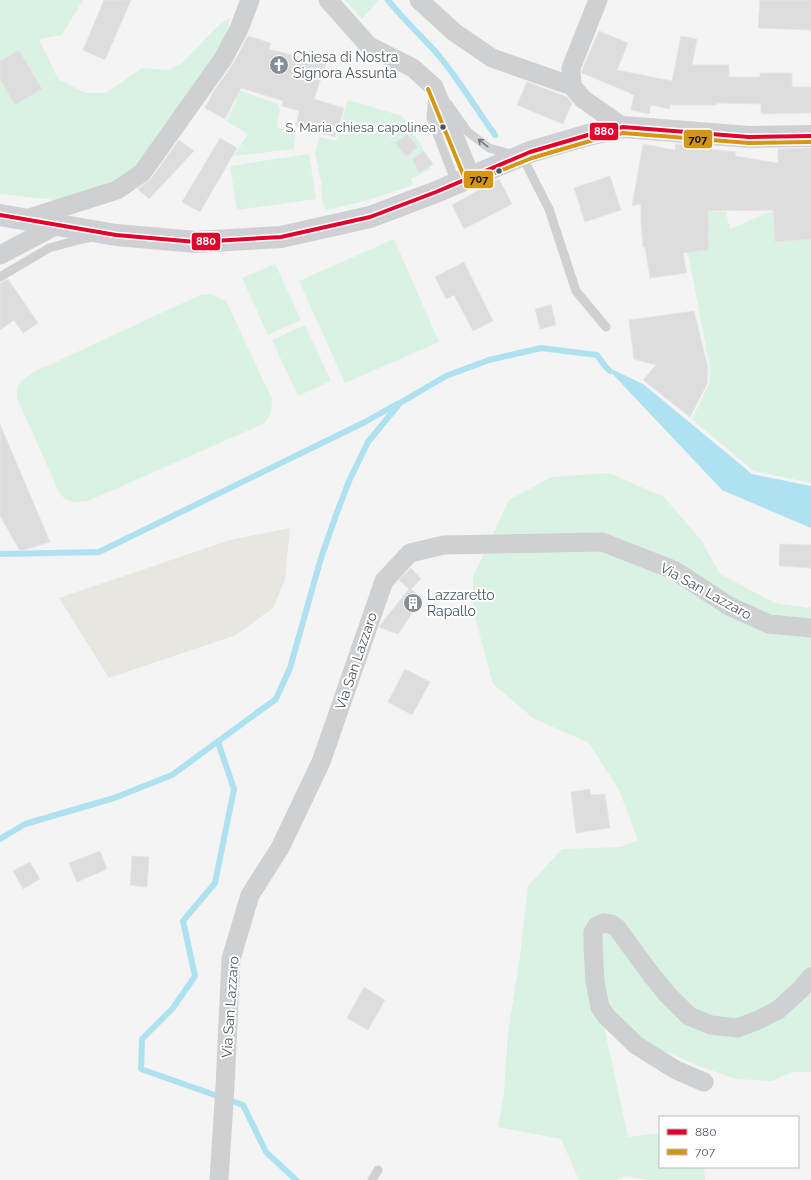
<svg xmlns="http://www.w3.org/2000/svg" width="811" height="1180" viewBox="0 0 811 1180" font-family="Raleway,sans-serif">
  <rect width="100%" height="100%" fill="#f4f4f4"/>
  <path fill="#d9f2e3" d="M0 0H83L62 35 39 39 58 79 85 93H106L142 68 169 70 182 63 221 23 230 18 227 34 207 71 155 146 122 181 65 201 0 194Z
    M345 0H378V1L362 19Z
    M232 88 278 104 280 110 276 127 296 133 294 149 234 156 248 134 226 121 237 100 230 89Z
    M348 100 402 116 422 146 431 169 411 179 413 185 365 201 326 210 323 205 321 181 315 153 319 137 336 141Z
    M309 154 316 199 237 210 230 166Z
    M811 209V483L754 471 692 419 709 384 710 369 685 237 702 211 726 212 730 229 767 213Z
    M394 239 439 342 345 383 299 281Z
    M275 264 301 320 268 335 242 278Z
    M210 294 226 301 272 399 271 413 265 423 88 501C75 502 67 504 59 492L17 398C16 383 22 380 34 372L200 295Z
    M305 325 331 381 298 396 272 340Z
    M609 473 664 497 701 540 720 574 775 603 808 608 811 606V1072H792L772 1081 736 1079 707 1069 604 1026 628 1137 660 1133V1167H704L705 1180H648L626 1176 616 1180H579L561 1139 498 1127 504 1094 508 1033 520 956 528 886 562 849 620 847 638 840 619 790 589 743 533 718 493 684 473 610V577L509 500 552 477Z"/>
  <path fill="#e7e6e1" d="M290 528 285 580 273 608 236 635 109 678 59 598 230 540Z"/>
  <path fill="#aee2f0" d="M605 366 643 384 752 474 811 486V528L722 490Z"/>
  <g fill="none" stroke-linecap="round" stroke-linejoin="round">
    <path stroke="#aee2f0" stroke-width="6" d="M388 0C402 18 418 33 434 50 456 75 475 107 495 135
      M0 554 99 552 365 422 397 404
      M218 742 234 789 215 883 183 921 195 976 173 1008 142 1039 141 1069 243 1105 266 1152 296 1180
      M0 839 25 824 114 798 172 775 276 699 290 668 321 558 336 515 349 481 368 442 400 403 446 376 489 360 541 348 597 355 605 366 610 371"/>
  </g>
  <path fill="#ddddde" stroke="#e5e6e7" d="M104 0H131L105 60 83 50Z
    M760 0H811V30L758 28Z
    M599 31 628 43 617 70 672 81 681 36 697 39 692 65H729V77H760V73H792V87H811V113L761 114V104L716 103V105H670V109L651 105 649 114 631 110 634 95 630 94V93L582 73V70Z
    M248 36 271 43 269 49 326 64 314 99 344 108 335 137 296 126 299 111 282 106 283 101 241 88 225 119 205 108 214 91 233 64Z
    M19 50 42 89 15 105 0 79V61Z
    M527 82 567 97 572 103 563 124 517 105Z
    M407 134 418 147 406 157 395 143Z
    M220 138 237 148 200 212 182 202Z
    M179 140 194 151 149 199 138 189 151 179Z
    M643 144 675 150 676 144 693 145V147L736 152 735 156 778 163V149L811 148V239L775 242 773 210 708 211 709 229H708L709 250 683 253 687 273 650 278 645 247H643L641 223V204L632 206Z
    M424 151 433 164 419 173 412 159Z
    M610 176 621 210 585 222 574 188Z
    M499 179 512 204 464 229 452 205Z
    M464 262 493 321 473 331 454 295 446 299 435 277Z
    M8 279 38 323 23 333 14 320 0 330V283Z
    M551 305 556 325 540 329 535 309Z
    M694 311 708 368 707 384 690 417 643 380 656 365 634 359 629 320Z
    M0 424 50 542 20 551 0 516Z
    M780 544 811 545V568L779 566Z
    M411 568 421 579 411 589 422 598 398 634 379 627 381 624 409 589 399 580Z
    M405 669 430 682 412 715 388 702Z
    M590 789 591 795 605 794 610 828 576 833 571 792Z
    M100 851 107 869 77 882 69 863Z
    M132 856 149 857 147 887 130 885Z
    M30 862 40 879 23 889 13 871Z
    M364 987 385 1000 368 1030 347 1018Z"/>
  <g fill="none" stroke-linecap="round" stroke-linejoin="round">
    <path stroke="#ced0d2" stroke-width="9" d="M433 95 431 118 456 183
      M448 104 468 132 489 148 514 155
      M522 156 549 209 576 291 606 327
      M0 277 49 248 82 239 89 238
      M372 1180 378 1170"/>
    <path stroke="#ced0d2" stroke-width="19" d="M328 0 369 46 413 68 434 87 471 177
      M419 0 454 32 492 58 572 86
      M598 0 571 68 572 86 583 99 623 127
      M26 219 117 190 142 173 223 59 239 29 250 0
      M0 255 57 225
      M704 1082 676 1070 636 1045 607 1017 600 1007 595 982 593 946V932L597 926 604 923 611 924 617 928 650 973 667 994 689 1016 711 1025 737 1028 756 1021 778 1010 801 989 811 977
      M219 1180 225 1087 231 959 250 895 280 848 321 762 384 581 410 553 444 545 602 542 674 570 729 606 769 624 811 628"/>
    <path stroke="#ced0d4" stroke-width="22" d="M0 215 116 235 196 242 281 237 370 217 436 192 530 152 588 135 623 127 749 137 811 136"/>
    <g stroke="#fff" stroke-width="7">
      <path id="bus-1" d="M0 215 116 235 196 242 281 237 370 217 436 192 530 152 588 135 623 127 749 137 811 136"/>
    </g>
    <g stroke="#fff" stroke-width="7">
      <path id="bus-2" d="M428 89 465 179 467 182 470 183 532 158 590 141 623 133 749 143 811 142"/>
    </g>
    <use href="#bus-1" stroke="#e4002b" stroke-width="4"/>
    <use href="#bus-2" stroke="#d49613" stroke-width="4"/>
  </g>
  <defs><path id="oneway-shaft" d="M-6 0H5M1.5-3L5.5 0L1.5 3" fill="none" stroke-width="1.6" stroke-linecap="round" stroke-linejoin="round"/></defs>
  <use stroke="#727b83" href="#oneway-shaft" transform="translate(483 143) rotate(-142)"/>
  <defs>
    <g id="church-disc" transform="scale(1)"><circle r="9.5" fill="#868d94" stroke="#fff"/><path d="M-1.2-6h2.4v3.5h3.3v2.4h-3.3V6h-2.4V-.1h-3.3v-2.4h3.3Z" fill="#fff"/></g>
    <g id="building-disc" transform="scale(1)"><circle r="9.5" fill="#868d94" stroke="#fff"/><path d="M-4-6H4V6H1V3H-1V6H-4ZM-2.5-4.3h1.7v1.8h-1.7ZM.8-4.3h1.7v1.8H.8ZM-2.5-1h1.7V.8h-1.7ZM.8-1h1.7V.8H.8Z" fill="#fff"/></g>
  </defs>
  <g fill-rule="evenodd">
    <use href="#church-disc" x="279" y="65"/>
    <use href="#building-disc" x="413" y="603"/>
  </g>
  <g fill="#4a5661" stroke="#fff" stroke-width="1.5">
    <circle cx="443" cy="127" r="3.5"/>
    <circle cx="499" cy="171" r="3.5"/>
  </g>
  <g text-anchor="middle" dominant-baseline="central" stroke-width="4" stroke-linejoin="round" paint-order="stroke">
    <g font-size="13" fill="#4a5661" stroke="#fff" text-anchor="end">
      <text x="436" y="127">S. Maria chiesa capolinea</text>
    </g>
    <g font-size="14" fill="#4a5661" stroke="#fff" text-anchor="start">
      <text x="293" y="57">Chiesa di Nostra<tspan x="293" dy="16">Signora Assunta</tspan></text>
      <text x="427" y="595">Lazzaretto<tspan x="427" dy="16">Rapallo</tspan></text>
    </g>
    <g font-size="14" fill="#4a5661" stroke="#fff">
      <text transform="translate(706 591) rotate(29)">Via San Lazzaro</text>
      <text transform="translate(356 661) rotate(-71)">Via San Lazzaro</text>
      <text transform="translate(230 1007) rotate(-86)">Via San Lazzaro</text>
    </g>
  </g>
  <g stroke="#fff" stroke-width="1.5">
    <rect x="589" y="122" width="30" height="19" rx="4" fill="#e4002b"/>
    <rect x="683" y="129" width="30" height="20" rx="4" fill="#d49613"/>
    <rect x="463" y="170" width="31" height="19" rx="4" fill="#d49613"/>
    <rect x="191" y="232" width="30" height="19" rx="4" fill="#e4002b"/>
  </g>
  <g font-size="11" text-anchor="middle" font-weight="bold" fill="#fff">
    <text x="604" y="135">880</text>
    <text x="206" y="245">880</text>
  </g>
  <g font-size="11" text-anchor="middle" font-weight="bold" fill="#111">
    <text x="698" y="143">707</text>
    <text x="479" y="183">707</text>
  </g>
  <rect x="659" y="1116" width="140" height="52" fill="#ffffff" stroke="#b7bbc0"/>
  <rect x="667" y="1129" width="20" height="6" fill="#e4002b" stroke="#b7bbc0"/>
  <text x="695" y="1136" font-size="12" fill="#4a5661">880</text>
  <rect x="667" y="1149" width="20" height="6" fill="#d49613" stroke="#b7bbc0"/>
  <text x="695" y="1156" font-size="12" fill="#4a5661">707</text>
</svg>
